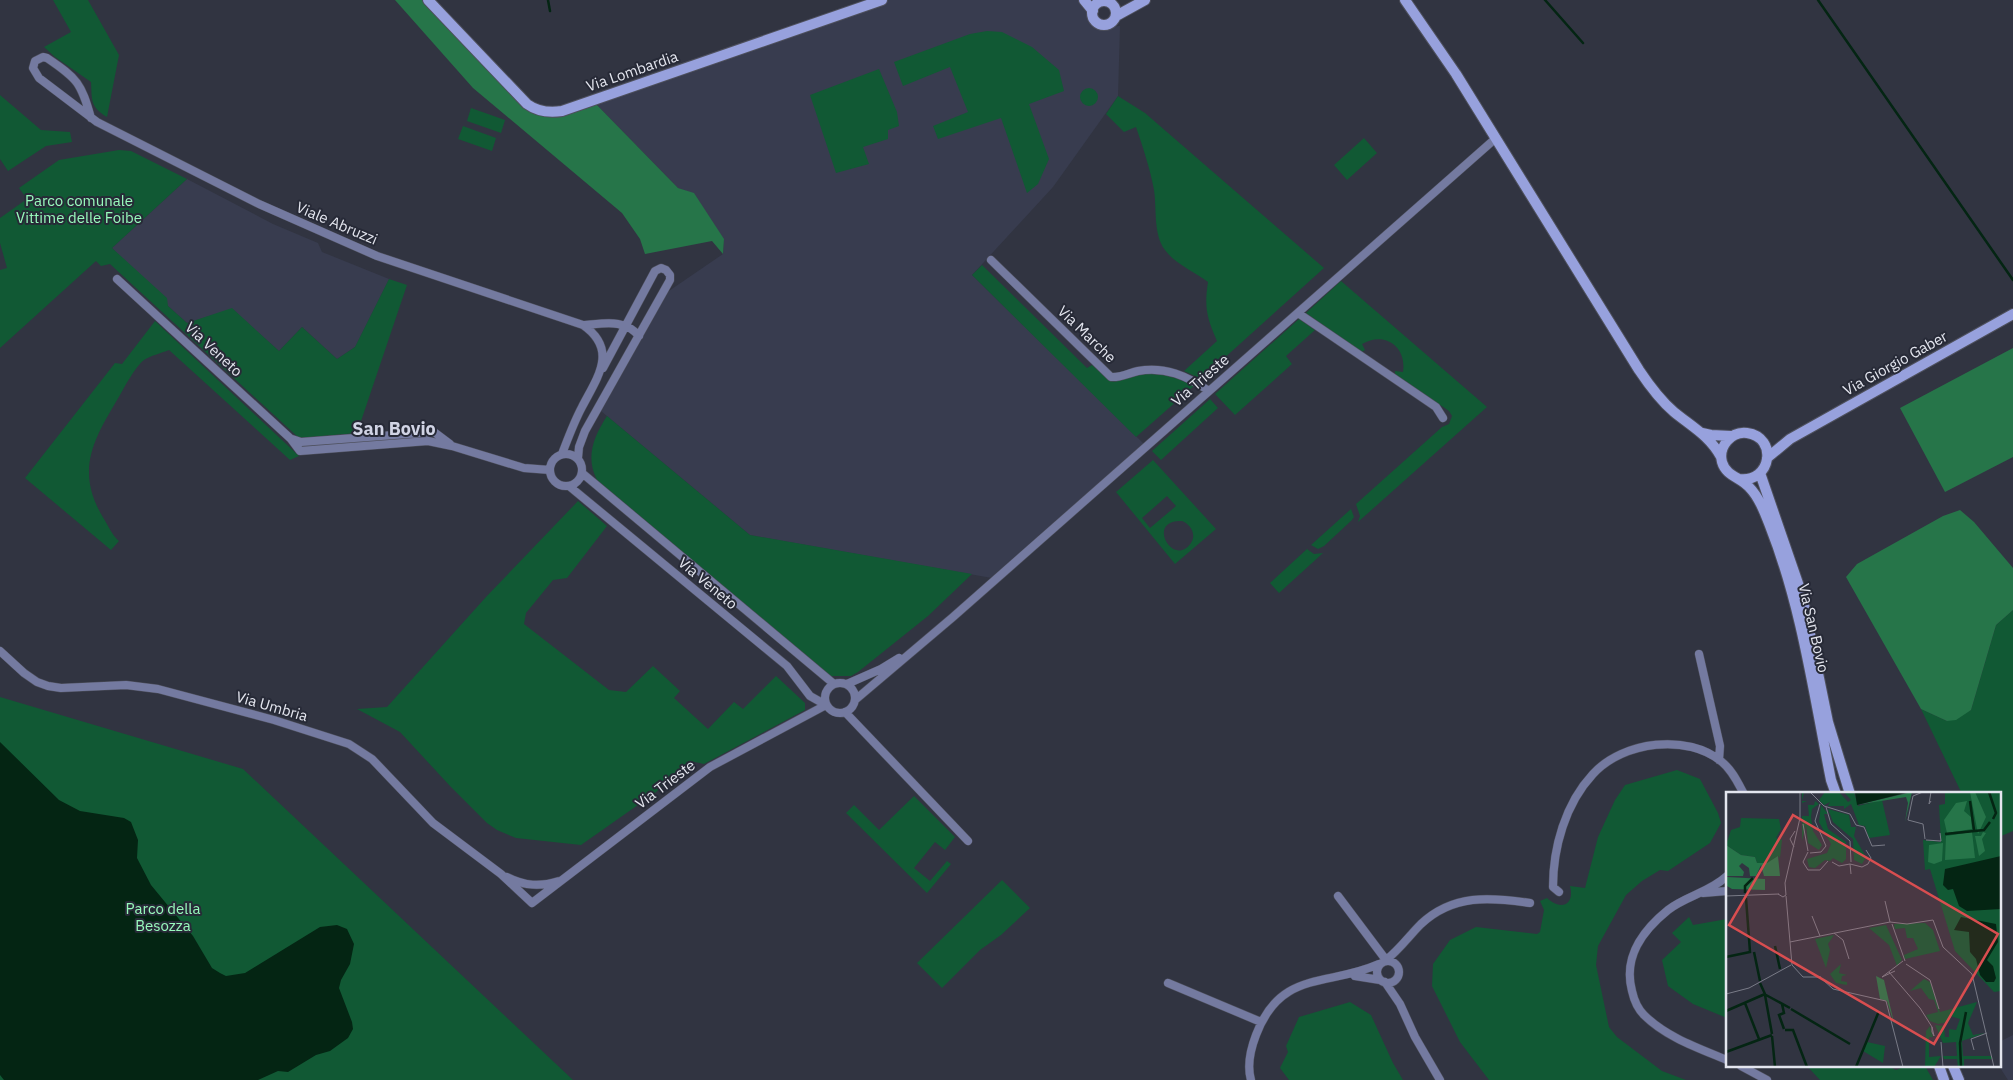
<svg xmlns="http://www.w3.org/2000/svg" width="2013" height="1080" viewBox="0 0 2013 1080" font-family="'IBM Plex Sans',sans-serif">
  <rect width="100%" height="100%" fill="#313441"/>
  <path fill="#383c4f" d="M889 0H1081L1090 12 1095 24 1104 27 1120 26 1118 96 1053 187 972 275 1144 444 992 578 750 535 601 411 666 293 723 254 724 240 694 194 678 188 595 103Z
    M187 179 273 224 318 243 322 252 389 279 355 347 337 359 302 327 279 351 232 309 187 323 168 306 112 248Z
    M2013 1035V1080H2008L1999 1066V1042Z"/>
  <path fill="#115934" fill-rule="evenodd" d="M53 0H88L119 55 107 117C90 107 92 100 91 82L55 57 44 47 71 32Z
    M987 31 1002 32 1032 47 1059 70 1064 91 1029 104 1049 159 1038 184 1027 193 1001 118 938 139 933 126 968 112 950 67 903 86 894 62 970 34Z
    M879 69 897 112 899 126 888 130V139L863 147 869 164 836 173 810 95Z
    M1080 97a9 9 0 1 1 18 0a9 9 0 1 1-18 0Z
    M0 95 41 130 70 132 72 142 46 146 8 171 0 159Z
    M1118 96 1145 113 1324 268 1201 379 1184 371 1217 341C1207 318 1204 308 1208 282 1195 272 1175 264 1165 250 1153 234 1157 209 1154 190 1150 168 1143 148 1136 127L1124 132 1106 114Z
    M471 108 505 120 501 133 467 121Z
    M463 126 496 138 492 151 458 139Z
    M1364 138 1377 153 1347 180 1334 165Z
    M119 150 131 151 187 179 112 248 167 298 168 306 187 323 232 308 279 351 302 327 337 359 355 347 389 279 407 285 357 433 299 438 110 264 101 266 96 261 0 348V270L7 268 0 243V218L27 199 19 188 59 160Z
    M982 265 1087 368 1092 365 1110 381C1118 383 1125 378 1133 376 1155 371 1174 376 1194 386L1136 437 972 275Z
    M1341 281 1487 407 1358 522 1360 516 1356 504 1442 427 1449 424 1452 416 1449 411 1395 374V371L1403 372C1407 346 1384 331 1362 344L1365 350 1362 352 1306 313Z
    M1299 319 1315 330 1286 356 1292 364 1235 415 1215 394Z
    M155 321 299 456 290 460 169 350C161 353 150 356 144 360 136 366 125 386 120 395 94 439 74 470 104 519 109 527 112 535 119 541L111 550 25 478 115 363 122 364Z
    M1210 399 1218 408 1161 460 1152 451Z
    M607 416 750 535 972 574 928 616 858 672 851 676H831L597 480C585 457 594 436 607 416Z
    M1153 460 1216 529 1175 564 1116 492ZM1167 496 1176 506 1150 528 1142 518ZM1182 521C1190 524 1197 534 1191 543 1173 569 1145 519 1182 521Z
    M578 501 607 526 567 578 553 580 526 613 524 624 609 690 626 692 653 666 680 691 674 698 708 729 734 702 743 709 776 676 805 703V710L704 764 690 761 655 793 581 845 516 838 497 830 487 823 450 786 400 732 357 709 387 707 486 597Z
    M1351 509 1354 517 1352 520 1324 546 1318 549 1311 545Z
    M1307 549 1314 554 1323 553 1279 593 1270 583Z
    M2013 610V831L1999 837V794H1962L1921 709 1947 721 1971 710 1996 625Z
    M0 697 243 769 573 1080H0Z
    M1677 770 1700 779 1718 813 1721 823 1710 843 1668 871 1660 870 1642 881 1626 895 1598 946 1596 965 1609 1027 1617 1037 1662 1071 1686 1080H1489L1460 1042 1432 986 1433 964 1450 940 1476 927 1537 934 1540 932 1544 910 1540 901 1547 898C1561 911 1575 905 1570 886L1585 888 1598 837 1615 800 1625 785Z
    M914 796 955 837 945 850 935 842 914 868 930 881 947 861 951 864 927 893 846 813 854 805 879 830Z
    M1002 880 1030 908 1001 935 980 950 942 988 917 963Z
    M1689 917 1693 925 1727 919V1018L1693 1004 1668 986 1662 960 1681 942 1672 933Z
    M1350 1002 1371 1015 1393 1063 1403 1080H1289L1280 1068 1288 1052 1286 1046 1299 1017Z
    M1807 1066H1888L1896 1070 1906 1066H1925L1933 1080H1820Z"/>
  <path fill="#267549" d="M395 0H422L520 103C546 127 566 113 595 103L678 188 694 193 724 239 723 254 712 241 645 254 640 239 622 213 473 88Z
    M2013 348V457L1945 492 1900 408Z
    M1960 510 1974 522 2013 568V610L1996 625 1971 710 1956 720 1947 721 1921 709 1846 577 1857 564 1943 516Z"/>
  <path fill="#042513" d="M0 742 59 800 80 811 124 818 131 822 138 840 137 858 151 885 193 936 212 968 220 973 226 976 245 973 320 927 337 925 347 929 354 944 350 964 341 980 339 988 352 1022 353 1029 348 1038 330 1051 316 1055 288 1072 278 1071 258 1080H4L0 1075Z"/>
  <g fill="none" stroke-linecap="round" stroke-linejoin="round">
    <path stroke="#042513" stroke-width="2.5" d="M548 0 550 11
      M1545 0 1583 43
      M1818 0 2013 280"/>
    <g stroke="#4e505d" stroke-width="9">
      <path id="street" d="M91 118C81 83 78 79 47 58L43 57 35 61 33 68 39 78 97 122 259 204 377 256 583 325C619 350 597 378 582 407 574 422 568 438 562 454
        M991 260 1111 377C1120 378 1129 373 1138 371 1165 366 1187 376 1209 391
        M117 279 291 439 300 451 428 441 452 446 524 468 550 470
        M1298 313 1436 407 1443 418
        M583 325C603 324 624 318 639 336
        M292 439 301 442 434 432 450 444
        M550 470a16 16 0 1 1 32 0a16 16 0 1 1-32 0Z
        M578 458 579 447 585 431 670 280V275L666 270 661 268 655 271 603 368
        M582 473 834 684
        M569 486 787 666 810 696 826 705
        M0 651 24 673 37 682 48 686 61 688 126 685 158 689 274 720 349 744 372 759 433 823 501 874 532 903 710 767 826 705
        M1699 654 1720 746 1719 760
        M825 698a15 15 0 1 1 30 0a15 15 0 1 1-30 0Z
        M847 684 881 669 899 658
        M855 700 953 617 1496 138
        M845 712 968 841
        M1727 876C1710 892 1686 896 1668 910 1642 931 1623 957 1632 991 1634 1000 1637 1008 1644 1015 1666 1037 1698 1048 1727 1060
        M507 877C525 886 540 887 559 881
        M1559 892 1553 887C1553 848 1565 804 1593 774 1623 741 1688 733 1722 762 1732 770 1738 783 1744 794
        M1703 893 1727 891
        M1338 896 1386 960C1399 950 1409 936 1421 924 1453 894 1490 897 1530 903
        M1377 972a11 11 0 1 1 22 0a11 11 0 1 1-22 0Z
        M1355 976 1380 980
        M1385 982 1400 1004 1415 1037 1440 1080
        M1168 983 1261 1022
        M1741 1066 1767 1080
        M1251 1080C1247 1066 1251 1048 1256 1035 1281 969 1328 987 1379 964"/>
    </g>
    <g stroke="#4e505d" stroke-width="12">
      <path id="secondary" d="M428 0 527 104C538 112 549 113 562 111L882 0
        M1084 0 1093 11
        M1405 0 1456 74 1639 370C1649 385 1660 400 1674 412 1691 426 1710 436 1721 457
        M1092 13a12 12 0 1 1 24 0a12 12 0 1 1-24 0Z
        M1116 16 1145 0
        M1702 433 1711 435 1731 436
        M1767 458 1790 439 2013 314
        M1760 473 1802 595 1828 722 1850 794
        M1739 479C1772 483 1778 437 1747 433 1731 431 1718 447 1722 462 1726 476 1740 477 1749 487 1759 497 1765 513 1770 526 1802 607 1814 695 1831 780L1836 794
        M1939 1066 1944 1080
        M1953 1066 1959 1080"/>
    </g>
    <use href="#street" stroke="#747aa0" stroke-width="8"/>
    <use href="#secondary" stroke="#97a1dd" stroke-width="10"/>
  </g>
  <g text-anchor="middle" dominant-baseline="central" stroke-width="4" stroke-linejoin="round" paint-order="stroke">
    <g font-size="15" fill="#e4e6ef" stroke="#272a37">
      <text transform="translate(632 71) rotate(-19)">Via Lombardia</text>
      <text transform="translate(337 223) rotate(23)">Viale Abruzzi</text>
      <text transform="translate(1087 334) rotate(44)">Via Marche</text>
      <text transform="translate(214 349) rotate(43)">Via Veneto</text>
      <text transform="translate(1895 363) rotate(-29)">Via Giorgio Gaber</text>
      <text transform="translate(1200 380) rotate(-41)">Via Trieste</text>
      <text transform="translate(708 583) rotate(40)">Via Veneto</text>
      <text transform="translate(1814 628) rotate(77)">Via San Bovio</text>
      <text transform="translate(272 706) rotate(16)">Via Umbria</text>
      <text transform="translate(665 784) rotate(-37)">Via Trieste</text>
    </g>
    <g font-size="15" fill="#98fabc" stroke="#272a37">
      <text x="79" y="200">Parco comunale<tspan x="79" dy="17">Vittime delle Foibe</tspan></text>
      <text x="163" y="908">Parco della<tspan x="163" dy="17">Besozza</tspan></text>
    </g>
    <g font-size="18" font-weight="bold" fill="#d1d4e5" stroke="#272a37">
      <text x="394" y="428">San Bovio</text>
    </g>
  </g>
  <g transform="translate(1726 792)">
    <rect width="275" height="275" fill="#313441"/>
    <path d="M76 0H78L76 9H81L76 11V24H83L82 13H88L89 9 93 12 86 17 85 25 87 39 96 53 93 58 82 51 80 33 76 49ZM99 0H113L122 10 125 8 118 0H128L132 14 156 8 164 43 143 46 139 34 133 33 125 12 118 17V14H102L104 10 98 13 93 8ZM219 0H275V199L268 200 229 159 204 77 199 78 197 48 215 50 213 13 219 12ZM95 13 102 22H98L102 37 120 50V67L116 71 107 66 104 69 99 68 89 76 83 75 81 67 101 61 105 52 93 30ZM102 17 123 23 125 35H130L128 44 140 65 136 72 128 68 127 47 107 30ZM15 26 53 27 55 37 50 46 56 48 54 66 52 64 42 71H31L29 65 15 63 0 53 5 38 14 35ZM199 131 207 138 214 159 179 167 178 163 192 157 187 146H181L179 136 169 137 168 132ZM160 133 176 168 171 174 163 153 143 136ZM108 143 102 152 104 158 100 176 89 147ZM115 172 113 181 121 183 116 184 115 189 121 190V193L110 191 104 182ZM198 187 204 190 214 220 251 210 242 231 247 243 259 241 236 249 237 264H266V267H238V275H232L231 267H218L217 264H231L230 250 217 251 209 233 218 234 219 245H223V237L230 238 234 227 224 224 222 230 212 232 204 229 200 223 212 220 208 208 203 207 195 196 184 199ZM204 234 207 245H203V265L215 264 208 275H199L200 239ZM141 250 159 254 157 271 137 259Z" fill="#115934"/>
    <path d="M186 0 179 30 182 11 180 5 130 13ZM244 0H249L260 25 252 42ZM241 9 238 19 245 25 246 37 221 41 218 28 230 11ZM246 40 249 66 219 68 220 44ZM257 40 260 41 256 47 259 59 253 64 249 44H255ZM217 51 216 69 208 72 202 70 203 53ZM0 53 15 63 29 65 31 71H41L52 64 54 84H38L35 73 30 84H24L23 76 16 71 13 74 18 80 17 84H0ZM1 85 39 87V98L6 97 1 94ZM150 184 158 188 169 235 161 209 154 207Z" fill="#267549"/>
    <path d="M129 0H183L131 13ZM275 64V117L241 119 233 114 227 97 222 98 217 93 219 77ZM235 125 270 132 272 150 261 168 267 174 270 186 268 190H260L254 183 250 167 244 160 243 140 228 138Z" fill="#042513"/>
    <path fill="none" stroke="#042513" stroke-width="2.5" d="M263 0 270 21 267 27M244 9 248 38M219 42 258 38 264 30M19 101V94L27 86M49 154 54 177M28 160 34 189M0 165 24 160 20 106M39 203 46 242M40 203 64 216M19 211 33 247M56 212 58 221 53 223 58 237M65 217 124 252M0 219 39 202 34 191M59 238H67L81 275M46 244 49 275M0 260 46 243M130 275 153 219M235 275 234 251 240 220"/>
    <path fill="none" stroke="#797b87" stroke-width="1" d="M84 0 98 14 124 22 130 33 138 35 146 54 159 53M197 0 187 4 182 28 197 32 199 47M205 0 203 12 205 9M100 15 105 32 124 49 125 70M77 32 82 59M200 48 215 49 214 41M68 55 64 47 69 39M82 60 77 70 82 78H94L102 69M84 61 95 60 100 54 89 29 94 12M106 70 113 74 124 72 125 82M124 72 136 75 142 72 145 66 140 58M52 102 57 105 60 103 59 91 74 26V0M0 104 53 102M60 104 66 173 77 185H95M159 109 164 130M86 124 94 144M166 132 179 169M108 141 117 148 123 167M64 150 164 130 181 132 207 128 217 155 246 182 268 275M180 172 204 188 213 217M169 179 156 185 177 169M163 180 194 216 206 235 208 244 206 240V235M96 187 107 197 160 209 177 275M0 202 23 196 65 173M215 250 217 275M248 258 245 247 261 241"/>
    <path fill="#d94e50" fill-opacity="0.15" stroke="#d94e50" stroke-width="2.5" d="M67 23 272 142 208 252 3 133Z"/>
    <rect width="275" height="275" fill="none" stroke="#e4e6ef" stroke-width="2.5"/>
  </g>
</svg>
